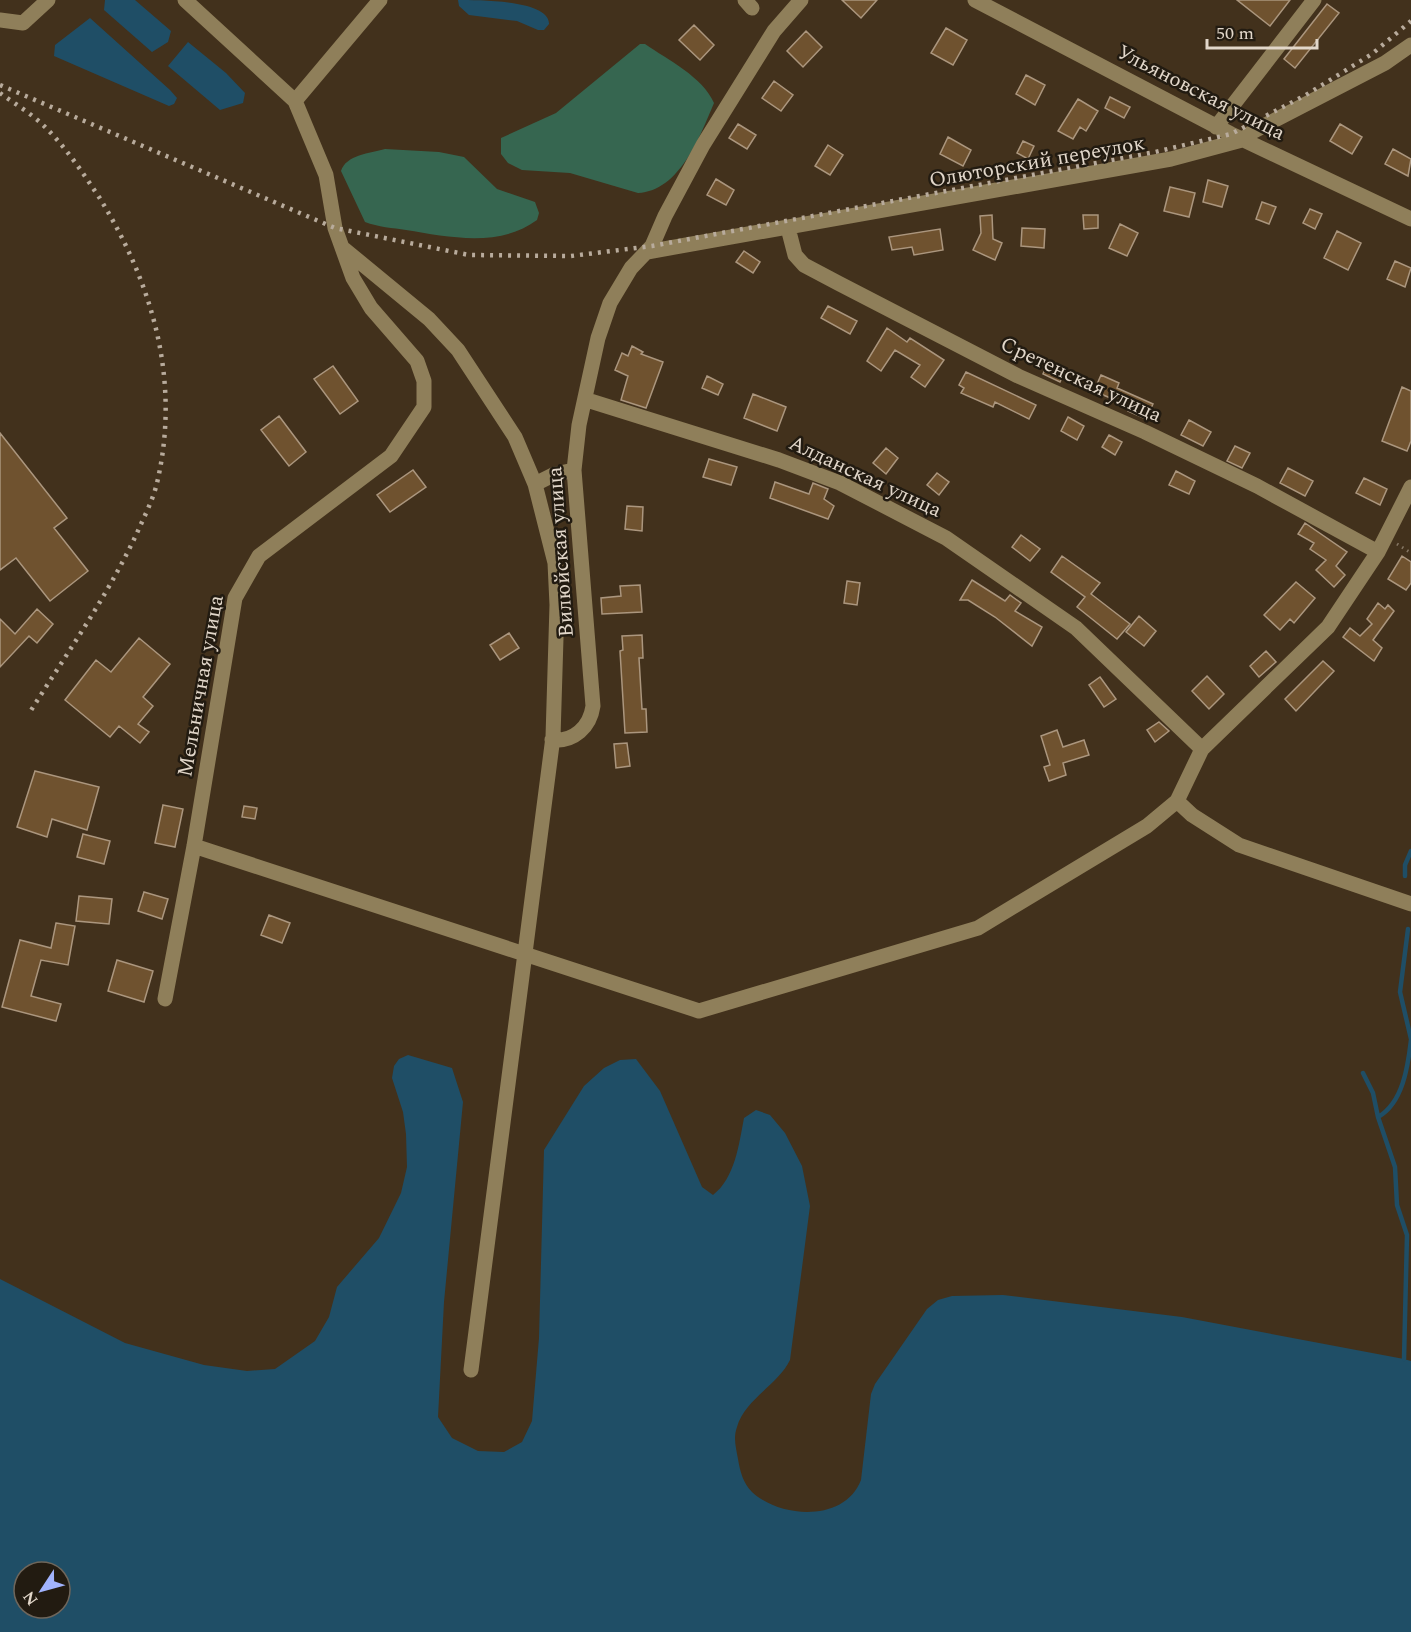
<svg xmlns="http://www.w3.org/2000/svg" width="1411" height="1632" viewBox="0 0 1411 1632" font-family="Spectral,serif">
  <rect width="100%" height="100%" fill="#42311c"/>
  <path fill="#366650" d="M640 44H645C668 60 703 77 714 103 700 136 680 191 638 193L570 173 522 170 508 163 501 154V138L556 113Z
    M385 149 439 152 464 157 497 189 535 202 539 213 537 220C499 248 449 237 406 230 393 228 378 227 365 222L341 171C346 155 370 153 385 149Z"/>
  <path fill="#1f4e66" fill-rule="evenodd" d="M105 0H135L171 31 168 42 152 52 104 10Z
    M458 0C480 0 550 0 549 24L544 30H538L517 21 469 15 459 6Z
    M90 18 170 90 177 98 174 104 169 106 54 56 55 45Z
    M188 42 226 73 245 93 243 103 220 110 168 66Z
    M408 1055 452 1068 463 1102 444 1302 438 1417 452 1438 478 1451 504 1452 522 1442 532 1421 539 1338 544 1150 584 1086 604 1068 620 1060 636 1059 660 1091 702 1187 713 1195C735 1178 739 1144 744 1118L756 1110 770 1115 785 1133 802 1166 810 1206 790 1360C778 1385 745 1399 737 1427 733 1438 736 1448 738 1459 740 1471 743 1483 752 1492 781 1519 845 1522 861 1480L871 1394 875 1384 927 1309 938 1300 952 1296 1003 1295 1182 1317 1404 1359 1411 1361V1632H0V1279L125 1343 204 1365 247 1371 275 1369 315 1341 329 1317 337 1287 379 1238 401 1193 407 1167 406 1134 403 1112 392 1078 394 1066 399 1059ZM24 1572H60V1608H24Z"/>
  <g fill="none" stroke-linecap="round" stroke-linejoin="round">
    <path stroke="#1f4e66" stroke-width="4.5" d="M1405 876V865L1411 851
      M1408 929 1400 992 1411 1039
      M1363 1073 1373 1093 1378 1117 1395 1167 1397 1205 1407 1235 1404 1359
      M1378 1117C1403 1103 1408 1066 1411 1040"/>
  </g>
  <path fill="#6f522f" stroke="#ab967e" stroke-width="1.5" d="M842 0H877L861 18Z
    M1237 0H1290L1270 26Z
    M1327 4 1339 13 1295 68 1284 59Z
    M694 25 714 45 700 60 679 40Z
    M946 28 967 40 953 65 931 53Z
    M806 31 822 47 803 67 787 51Z
    M1026 75 1045 85 1035 105 1016 94Z
    M774 81 793 95 781 111 762 98Z
    M1110 97 1130 107 1124 118 1105 108Z
    M1078 99 1098 111 1086 131 1080 127 1073 139 1058 131Z
    M738 124 756 135 747 149 729 138Z
    M1340 124 1362 137 1352 154 1330 141Z
    M948 137 971 150 963 166 940 154Z
    M1023 141 1034 146 1028 159 1017 153Z
    M828 145 843 155 830 175 815 166Z
    M1393 149 1411 159 1408 176 1385 164Z
    M716 179 734 190 726 205 707 195Z
    M1208 180 1228 186 1222 207 1203 202Z
    M1170 187 1195 193 1189 217 1164 211Z
    M1262 202 1276 207 1269 224 1256 219Z
    M1310 209 1322 214 1315 229 1303 223Z
    M992 215 993 239 1002 243 995 260 973 250 981 233 980 216Z
    M1083 215H1098V228L1084 229Z
    M1120 224 1138 233 1127 256 1109 248Z
    M1022 228 1045 229 1044 248 1021 246Z
    M940 229 943 250 914 255 912 247 892 250 889 237Z
    M1337 231 1361 243 1348 270 1324 258Z
    M744 251 760 262 753 273 736 262Z
    M1395 261 1411 268 1405 287 1387 279Z
    M828 306 857 321 850 334 821 318Z
    M887 328 907 342 910 338 944 360 925 387 911 377 920 365 895 350 881 371 867 361Z
    M632 346 643 352 641 354 663 362 646 408 621 400 628 376 615 370 622 353 628 356Z
    M1049 361 1066 369 1060 382 1043 374Z
    M333 366 358 401 340 414 314 379Z
    M966 372 1036 405 1029 419 995 402 993 407 961 393 964 388 959 385Z
    M1101 375 1119 383 1117 388 1153 404 1146 419 1128 411 1129 406 1094 391Z
    M707 376 723 384 718 395 702 388Z
    M1402 387 1411 391V441L1407 451 1382 441Z
    M753 394 786 407 777 431 744 418Z
    M279 416 306 452 289 466 261 430Z
    M1068 417 1084 426 1077 440 1061 431Z
    M1189 420 1211 432 1203 446 1181 435Z
    M0 433 67 518 54 528 88 571 50 601 16 558 0 570Z
    M1109 435 1122 442 1115 455 1102 447Z
    M1235 446 1250 453 1242 468 1227 461Z
    M886 448 898 458 886 474 873 463Z
    M709 459 737 467 731 485 703 477Z
    M1288 468 1313 481 1305 496 1280 483Z
    M413 470 426 487 390 512 377 495Z
    M1176 471 1195 481 1189 494 1169 485Z
    M937 473 949 482 939 495 927 485Z
    M1364 478 1387 489 1380 505 1356 493Z
    M775 482 809 494 813 483 828 489 824 499 834 506 828 519 770 498Z
    M627 506 643 507 642 531 625 529Z
    M1305 523 1347 552 1336 566 1345 575 1334 587 1316 570 1326 560 1310 549 1314 543 1298 534Z
    M1021 535 1040 549 1030 561 1012 547Z
    M1062 556 1100 583 1091 594 1130 624 1117 639 1077 607 1085 597 1051 572Z
    M1402 556 1411 562V583L1406 590 1388 579Z
    M972 580 1005 601 1010 595 1021 603 1015 611 1042 627 1032 646 995 617 968 600H960Z
    M847 581 860 583 857 605 844 603Z
    M1296 582 1315 598 1294 623 1290 619 1280 630 1264 615Z
    M640 585 642 612 602 614 601 598 621 596 620 586Z
    M1378 603 1385 609 1388 605 1394 611 1373 640 1382 648 1374 661 1343 637 1350 628 1360 636 1372 624 1367 619Z
    M37 609 53 624 37 643 29 636 0 667V619L15 634Z
    M1139 616 1156 631 1144 646 1126 632Z
    M509 633 519 648 500 660 490 645Z
    M642 635 643 658H639L642 709H646L647 732 625 733 620 651 623 650 622 636Z
    M139 638 170 664 143 697 153 706 138 724 149 732 140 743 119 726 110 737 65 700 96 660 111 672Z
    M1266 651 1276 662 1259 677 1250 666Z
    M1323 661 1334 671 1296 711 1285 699Z
    M1207 676 1224 694 1209 709 1192 691Z
    M1100 677 1116 699 1104 707 1089 685Z
    M1159 722 1169 731 1155 742 1147 730Z
    M1057 730 1063 747 1084 740 1089 755 1063 763 1066 775 1049 781 1044 767 1050 765 1041 736Z
    M627 743 630 766 616 768 614 744Z
    M35 771 99 787 87 830 52 819 47 837 17 827Z
    M163 805 183 809 175 847 155 843Z
    M244 806 257 808 255 819 242 817Z
    M83 834 110 841 104 864 77 857Z
    M144 892 168 899 162 919 138 911Z
    M79 896 112 899 109 924 76 921Z
    M269 915 290 923 282 943 261 935Z
    M56 923 75 926 68 965 41 960 31 996 61 1004 56 1021 2 1007 20 940 51 948Z
    M117 960 153 971 144 1002 108 991Z"/>
  <g fill="none" stroke-linecap="round" stroke-linejoin="round">
    <path stroke="#867765" stroke-width="3" stroke-dasharray="1.5 4.5" stroke-linecap="butt" d="M1397 544 1411 553"/>
    <path stroke="#8f7f5a" stroke-width="15" d="M745 0 752 8
      M975 0 1231 134 1411 219
      M0 20 23 23 48 0
      M295 101 380 0
      M1216 127 1314 0
      M788 228 795 255 804 265 838 283 1018 376 1145 432 1257 486 1378 552
      M344 249 429 319 458 350 515 437 535 484 555 563 557 605 553 737 471 1370
      M647 252 1171 159 1242 140 1252 132 1385 63 1411 45
      M587 400 779 460 840 483 946 538 1076 628 1202 749
      M535 484 555 474 574 470
      M552 740C574 742 590 727 593 706L574 470 579 425 598 338 610 303 631 268 652 246 665 216 703 145 774 31 801 0
      M1177 801 1202 749 1328 627 1378 552 1411 487
      M194 846 699 1011 978 928 1147 826 1177 801 1192 815 1239 845 1411 904
      M165 999 194 846 235 598 259 556 391 456 424 407V381L417 361 371 308 353 278 335 228 326 175 295 101 185 0"/>
    <path stroke="#b8ab9c" stroke-width="4.5" stroke-dasharray="3 6" stroke-linecap="butt" d="M0 85 335 228 469 255 571 256 652 246 1155 152 1231 134 1306 95 1372 54 1411 21
      M0 93C15 104 34 115 47 129 67 149 83 173 99 197 153 284 181 381 157 483 153 500 144 517 137 533 107 597 67 653 30 712"/>
  </g>
  <g text-anchor="middle" dominant-baseline="central" stroke-width="5" stroke-linejoin="round" paint-order="stroke">
    <g font-size="21" fill="#e2d7ca" stroke="#221b11">
      <text transform="translate(1201 93) rotate(27)">Ульяновская улица</text>
      <text transform="translate(1037 162) rotate(-10)">Олюторский переулок</text>
      <text transform="translate(1081 380) rotate(25)">Сретенская улица</text>
      <text transform="translate(865 477) rotate(25)">Алданская улица</text>
      <text transform="translate(561 552) rotate(-94)">Вилюйская улица</text>
      <text transform="translate(201 686) rotate(-80)">Мельничная улица</text>
    </g>
  </g>
  <g transform="translate(42 1590) rotate(234)"><circle r="28" fill="#221b11" stroke="#6f665b" stroke-width="1.5"/>
  <path d="M0-4.5L10 22L0 15L-10 22Z" fill="#a1b3fd"/>
  <text y="-9" font-size="16" font-weight="bold" text-anchor="middle" fill="#e2d7ca">N</text>
  </g>
  <path d="M1207 39v9h110v-9" fill="none" stroke="#e2d7ca" stroke-width="3"/>
  <text x="1216" y="39" font-size="18" fill="#e2d7ca" stroke="#221b11" stroke-width="4.5" paint-order="stroke">50 m</text>
</svg>
